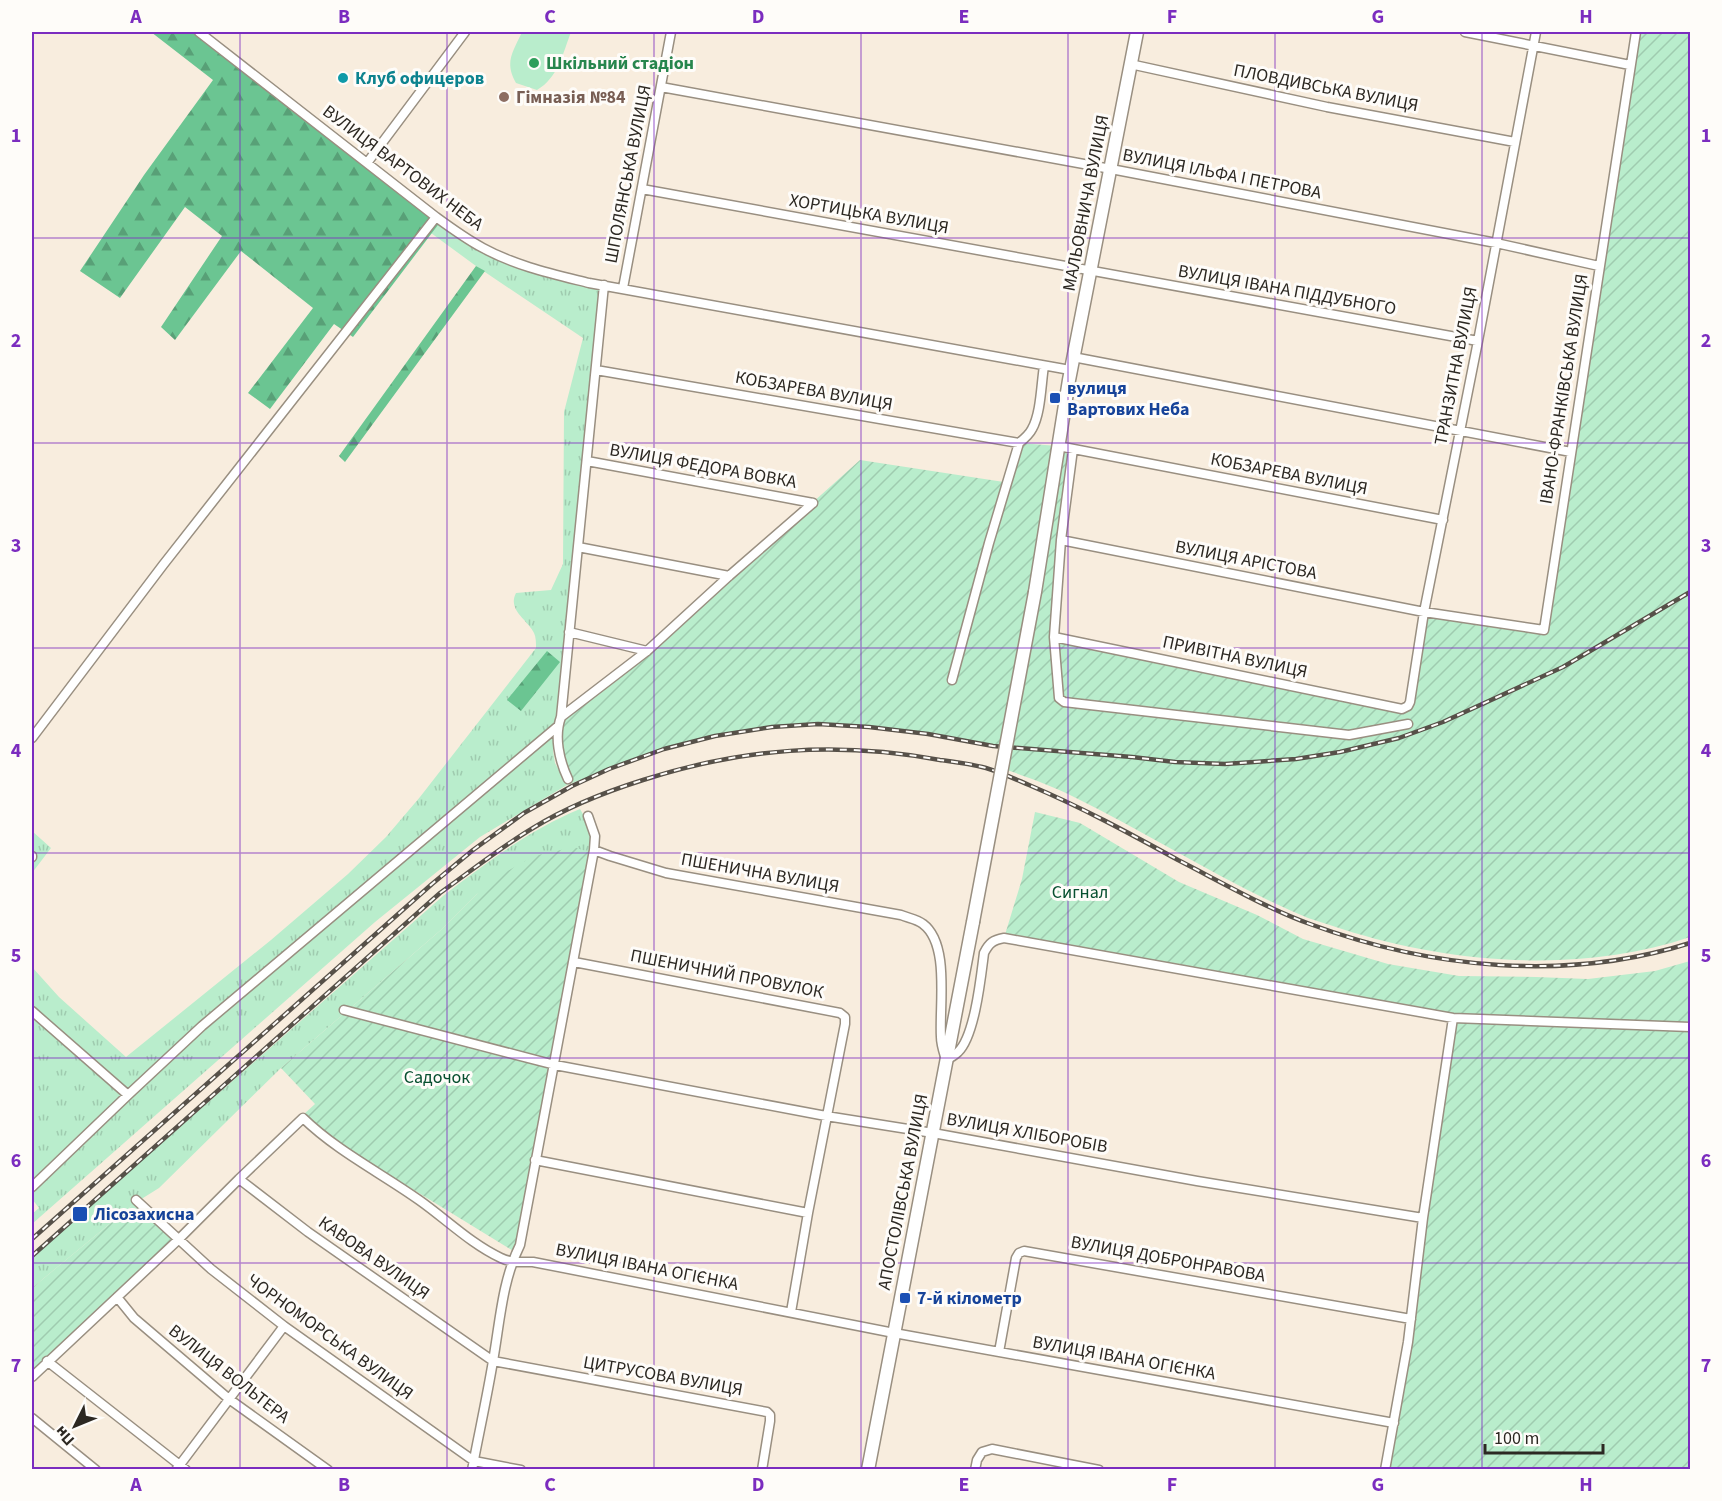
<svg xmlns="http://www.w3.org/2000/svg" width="1722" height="1501" viewBox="0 0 1722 1501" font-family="'Source Sans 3',sans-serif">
  <defs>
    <pattern id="grass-tufts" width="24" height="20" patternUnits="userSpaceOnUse" patternTransform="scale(1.5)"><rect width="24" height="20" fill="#b9edcc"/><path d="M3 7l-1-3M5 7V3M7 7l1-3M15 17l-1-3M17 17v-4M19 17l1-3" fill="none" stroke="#9fcbaf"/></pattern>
    <pattern id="forest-firs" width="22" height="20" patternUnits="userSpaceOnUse" patternTransform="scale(1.5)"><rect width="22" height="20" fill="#6bc592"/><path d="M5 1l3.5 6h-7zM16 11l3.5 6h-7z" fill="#58a077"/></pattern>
    <pattern id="garden-furrows" width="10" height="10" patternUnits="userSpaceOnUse" patternTransform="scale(1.5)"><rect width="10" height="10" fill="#b9edcc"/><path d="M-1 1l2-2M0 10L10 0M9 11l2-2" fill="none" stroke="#9fcbaf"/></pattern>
  </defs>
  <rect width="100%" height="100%" fill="#f8edde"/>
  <path fill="url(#grass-tufts)" d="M441 221 503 257 604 285 561 717 554 725 553 751 555 763 567 785 480 837 375 922 32 1224V1214L39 1208 32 1199V967L59 997 126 1057 271 940 348 874 386 837 420 797 536 648C536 643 536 637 534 633 528 620 507 610 516 593L551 590 563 564 564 412 583 338 476 266 431 233Z
    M580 809C589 823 591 837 591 853L477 894 442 929 281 1068 159 1188 135 1203 32 1288V1257L443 896C486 863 529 830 580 809Z
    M32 831 51 848 32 873Z"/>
  <path fill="url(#forest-firs)" d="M151 32H199L441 221 353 337 334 324 270 409 248 393 313 308 241 251 175 340 161 327 222 236 185 207 120 298 80 271 144 175 213 80Z
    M476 266 485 271 345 462 339 456Z
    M547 651 560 662 521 711 507 700Z"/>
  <path fill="url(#garden-furrows)" d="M1636 32H1690V937C1581 974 1451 964 1342 929 1331 925 1319 922 1308 918 1226 884 1152 835 1074 797 1051 785 1026 777 1002 768L1006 748 928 734 869 727 819 724 772 727 715 736 664 749 567 785 559 750 561 717 647 651 860 460 1004 482 1019 443 1058 446 1072 458 1054 637 1402 709 1408 706 1424 612 1544 630Z
    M1035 812 1080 823 1179 882 1257 915 1303 939 1388 964 1459 976 1536 977 1588 979 1655 971 1690 961V1469H1385L1453 1018 1004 938 1022 879Z
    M574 847 591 853 515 1252 321 1133 303 1115 315 1104 281 1068 442 929 477 894 502 874 534 856Z
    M135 1203 174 1240 32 1371V1288Z"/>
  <path fill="#b9edcc" d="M522 32H571C563 53 558 78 537 90L516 83C504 62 513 52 522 32Z"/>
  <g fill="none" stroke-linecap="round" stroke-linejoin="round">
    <g stroke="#998f81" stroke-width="11">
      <path id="street" d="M199 32 436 217C451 228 466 239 483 248 516 266 553 274 589 283L1070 370
        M1465 32 1630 65
        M1130 64 1327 107 1515 142
        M661 87 1111 169 1496 243 1599 266
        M367 163 465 32
        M642 189 1478 341
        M623 288 671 32
        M1073 357 1571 452
        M596 370 1019 443C1024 439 1029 435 1032 429 1041 413 1041 385 1044 366
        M1058 446 1443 520
        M1073 449 1061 540 1054 637 1059 698 1064 702 1349 735 1408 724
        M587 461 813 503
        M1061 540 1424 612 1544 630 1636 32
        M578 547 729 576
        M569 632 647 651
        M1054 637 1402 709 1408 706 1410 702 1424 612 1478 341 1536 32
        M952 680 989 543 1019 443
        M561 717 647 651 729 576 813 503
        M32 738 163 565 436 217
        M568 779C559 760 554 736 561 717L604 285
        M594 850 610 856 666 873 901 915C908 918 917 919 923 924 950 944 939 1006 941 1037 941 1045 944 1053 946 1060 950 1058 955 1055 958 1052 975 1036 981 976 984 953 989 943 993 940 1004 938L1453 1018 1690 1027
        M32 856V857
        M574 962 840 1013 845 1017V1024L808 1213 791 1312
        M344 1010 555 1065 826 1116 933 1133 1197 1181 1423 1218
        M32 1011 128 1095
        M535 1160 808 1213
        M239 1179 308 1232 493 1361 767 1412 770 1415V1421L762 1470
        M32 1187 128 1095 202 1026 557 727
        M136 1200 211 1269 284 1326 474 1461 521 1470
        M117 1297 134 1318 229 1399 328 1470
        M999 1352 1016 1258 1019 1253 1024 1251 1411 1319
        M47 1361 186 1470
        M32 1377 178 1240 239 1179 303 1118C337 1151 381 1173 419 1200 446 1219 471 1244 501 1258 511 1263 522 1262 533 1262L894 1333 1394 1423
        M32 1418 96 1470
        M176 1470 284 1326
        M472 1470C479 1433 487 1397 493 1361 500 1322 502 1281 520 1245L594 850 595 836 588 816
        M975 1470 977 1460 982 1452 992 1449 1099 1470
        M1385 1470 1408 1342 1423 1218 1453 1018"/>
    </g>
    <g stroke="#998f81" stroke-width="15">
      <path id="secondary" d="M1035 592 1069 380 1137 32
        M868 1470 973 922"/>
    </g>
    <use href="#street" stroke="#fff" stroke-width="8"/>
    <use href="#secondary" stroke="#fff" stroke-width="12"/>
    <g stroke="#575149" stroke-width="4.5">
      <path id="rail" d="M32 1239 432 884 473 850 524 813 572 786 609 769 664 749 715 736 772 727 818 724 869 727 928 734 993 746 1132 757 1175 762 1225 764 1296 759 1340 752 1399 738 1443 722 1563 667 1690 592
        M32 1256 440 893C471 871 501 847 533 828 567 807 605 792 643 780 743 748 836 741 940 760 955 762 971 764 986 768 1000 772 1015 779 1029 785 1081 807 1129 833 1178 860 1221 882 1266 908 1310 924 1431 969 1567 982 1690 943"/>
    </g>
    <use href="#rail" stroke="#fefcf9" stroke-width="2" stroke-dasharray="7" stroke-linecap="butt"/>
    <g stroke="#998f81" stroke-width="15" stroke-linecap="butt">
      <path id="secondary-bridge" d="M973 922 1035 592"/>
    </g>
    <use href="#secondary-bridge" stroke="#fff" stroke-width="12"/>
  </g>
  <path fill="none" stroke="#7b2cbf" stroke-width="1.5" stroke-opacity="0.55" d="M240 32V1470M447 32V1470M654 32V1470M861 32V1470M1068 32V1470M1275 32V1470M1482 32V1470M32 238H1690M32 443H1690M32 648H1690M32 853H1690M32 1058H1690M32 1263H1690"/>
  <circle fill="#2e9e5b" stroke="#fefcf9" stroke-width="2" cx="534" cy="63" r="6"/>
  <circle fill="#0f9aa8" stroke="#fefcf9" stroke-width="2" cx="343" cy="78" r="6"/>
  <circle fill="#8d6e63" stroke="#fefcf9" stroke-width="2" cx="504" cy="97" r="6"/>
  <g fill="#1a4fb4" stroke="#fefcf9" stroke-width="2">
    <rect x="1049" y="392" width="12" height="12" rx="3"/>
    <rect x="72" y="1206" width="16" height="16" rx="3"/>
    <rect x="899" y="1292" width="12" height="12" rx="3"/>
  </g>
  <g text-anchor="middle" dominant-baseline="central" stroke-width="6" stroke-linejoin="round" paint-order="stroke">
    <g font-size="18" font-weight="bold" fill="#27864d" stroke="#fefcf9" text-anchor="start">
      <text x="546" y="63">Шкільний стадіон</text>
    </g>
    <g font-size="18" font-weight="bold" fill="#0d838f" stroke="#fefcf9" text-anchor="start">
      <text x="355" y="78">Клуб офицеров</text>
    </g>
    <g font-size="18" fill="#2c2822" stroke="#fefcf9">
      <text transform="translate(1326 88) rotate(11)">ПЛОВДИВСЬКА ВУЛИЦЯ</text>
      <text transform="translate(403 168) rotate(37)">ВУЛИЦЯ ВАРТОВИХ НЕБА</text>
      <text transform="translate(628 174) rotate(-79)">ШПОЛЯНСЬКА ВУЛИЦЯ</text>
      <text transform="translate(1222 174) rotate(11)">ВУЛИЦЯ ІЛЬФА І ПЕТРОВА</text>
      <text transform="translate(1086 203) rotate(-79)">МАЛЬОВНИЧА ВУЛИЦЯ</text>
      <text transform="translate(869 214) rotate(10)">ХОРТИЦЬКА ВУЛИЦЯ</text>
      <text transform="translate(1287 290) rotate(10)">ВУЛИЦЯ ІВАНА ПІДДУБНОГО</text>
      <text transform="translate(1456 366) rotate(-79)">ТРАНЗИТНА ВУЛИЦЯ</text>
      <text transform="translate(1564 389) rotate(-81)">ІВАНО-ФРАНКІВСЬКА ВУЛИЦЯ</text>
      <text transform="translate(814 391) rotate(10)">КОБЗАРЕВА ВУЛИЦЯ</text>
      <text transform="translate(703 466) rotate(10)">ВУЛИЦЯ ФЕДОРА ВОВКА</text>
      <text transform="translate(1289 474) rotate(11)">КОБЗАРЕВА ВУЛИЦЯ</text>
      <text transform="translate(1246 560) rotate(11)">ВУЛИЦЯ АРІСТОВА</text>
      <text transform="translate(1235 657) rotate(12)">ПРИВІТНА ВУЛИЦЯ</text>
      <text transform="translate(760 873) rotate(10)">ПШЕНИЧНА ВУЛИЦЯ</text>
      <text transform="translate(727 974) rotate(11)">ПШЕНИЧНИЙ ПРОВУЛОК</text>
      <text transform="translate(1027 1133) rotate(10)">ВУЛИЦЯ ХЛІБОРОБІВ</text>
      <text transform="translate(903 1192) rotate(-79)">АПОСТОЛІВСЬКА ВУЛИЦЯ</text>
      <text transform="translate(374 1258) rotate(35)">КАВОВА ВУЛИЦЯ</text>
      <text transform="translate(1168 1259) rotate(10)">ВУЛИЦЯ ДОБРОНРАВОВА</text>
      <text transform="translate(647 1267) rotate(11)">ВУЛИЦЯ ІВАНА ОГІЄНКА</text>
      <text transform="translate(330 1337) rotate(36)">ЧОРНОМОРСЬКА ВУЛИЦЯ</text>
      <text transform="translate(1124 1358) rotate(10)">ВУЛИЦЯ ІВАНА ОГІЄНКА</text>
      <text transform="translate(229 1374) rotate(38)">ВУЛИЦЯ ВОЛЬТЕРА</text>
      <text transform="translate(663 1376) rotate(10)">ЦИТРУСОВА ВУЛИЦЯ</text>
    </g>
    <g font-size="18" font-weight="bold" fill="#785e54" stroke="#fefcf9" text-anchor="start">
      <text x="516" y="97">Гімназія №84</text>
    </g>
    <g font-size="18" font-weight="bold" fill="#164399" stroke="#fefcf9" text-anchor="start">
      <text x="1067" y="388">вулиця<tspan x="1067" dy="21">Вартових Неба</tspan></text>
      <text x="94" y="1214">Лісозахисна</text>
      <text x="917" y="1298">7-й кілометр</text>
    </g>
    <g font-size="18" fill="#064f2f" stroke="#fefcf9">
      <text x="1080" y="892">Сигнал</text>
      <text x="437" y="1077">Садочок</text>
    </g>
  </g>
  <rect width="1722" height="1501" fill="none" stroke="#fefcf9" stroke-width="66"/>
  <g transform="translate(75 1426) rotate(227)" stroke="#fefcf9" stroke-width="4.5" paint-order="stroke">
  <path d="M0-4.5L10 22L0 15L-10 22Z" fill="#2c2822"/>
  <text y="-9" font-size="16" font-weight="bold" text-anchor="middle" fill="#2c2822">Пн</text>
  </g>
  <path d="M1485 1444v9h118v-9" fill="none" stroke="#2c2822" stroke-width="3"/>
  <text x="1494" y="1444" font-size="18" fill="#2c2822" stroke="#fefcf9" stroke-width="4.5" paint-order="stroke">100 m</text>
  <rect x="33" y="33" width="1656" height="1435" fill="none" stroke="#7b2cbf" stroke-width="2"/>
  <g font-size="20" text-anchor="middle" font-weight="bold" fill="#7b2cbf">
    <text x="136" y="23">A</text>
    <text x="344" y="23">B</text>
    <text x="550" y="23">C</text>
    <text x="758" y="23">D</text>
    <text x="964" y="23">E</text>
    <text x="1172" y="23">F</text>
    <text x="1378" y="23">G</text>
    <text x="1586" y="23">H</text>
    <text x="16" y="142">1</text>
    <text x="1706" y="142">1</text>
    <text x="16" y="347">2</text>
    <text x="1706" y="347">2</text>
    <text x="16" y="552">3</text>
    <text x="1706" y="552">3</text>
    <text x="16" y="757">4</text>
    <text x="1706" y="757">4</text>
    <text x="16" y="962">5</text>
    <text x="1706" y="962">5</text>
    <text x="16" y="1167">6</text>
    <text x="1706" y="1167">6</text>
    <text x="16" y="1372">7</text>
    <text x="1706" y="1372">7</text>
    <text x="136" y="1491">A</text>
    <text x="344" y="1491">B</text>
    <text x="550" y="1491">C</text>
    <text x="758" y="1491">D</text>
    <text x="964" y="1491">E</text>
    <text x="1172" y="1491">F</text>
    <text x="1378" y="1491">G</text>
    <text x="1586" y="1491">H</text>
  </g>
</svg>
